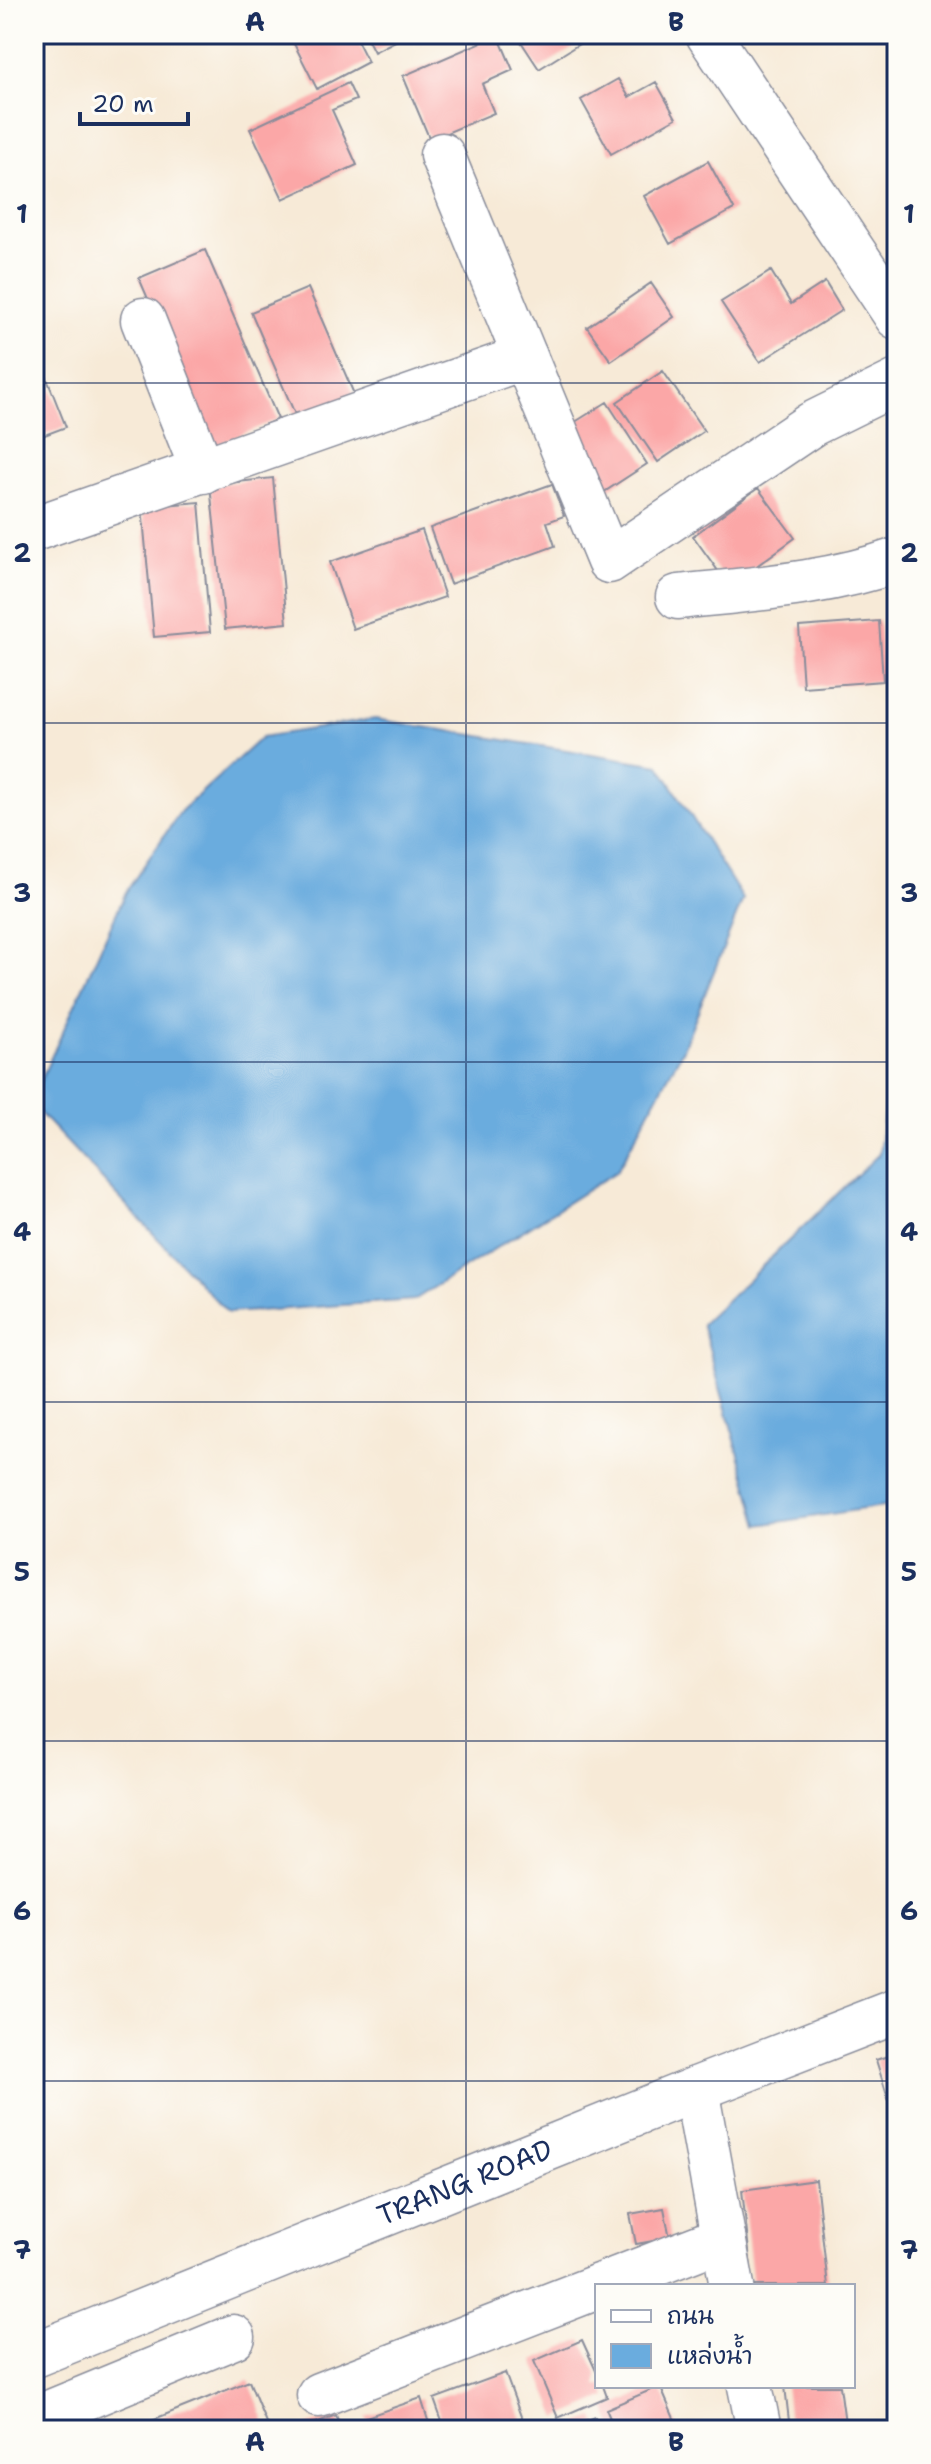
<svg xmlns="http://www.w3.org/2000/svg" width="931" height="2464" viewBox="0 0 931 2464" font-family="'Shantell Sans','Playpen Sans Thai',sans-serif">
  <rect width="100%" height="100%" fill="#fdfcf7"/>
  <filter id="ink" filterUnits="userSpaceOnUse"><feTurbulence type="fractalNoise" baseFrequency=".0125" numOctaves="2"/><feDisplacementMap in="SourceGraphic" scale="16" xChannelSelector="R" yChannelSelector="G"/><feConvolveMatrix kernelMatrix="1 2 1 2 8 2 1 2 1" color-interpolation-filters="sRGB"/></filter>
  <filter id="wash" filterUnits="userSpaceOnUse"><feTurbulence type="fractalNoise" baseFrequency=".006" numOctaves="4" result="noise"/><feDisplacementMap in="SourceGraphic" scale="32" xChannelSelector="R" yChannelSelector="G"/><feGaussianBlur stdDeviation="1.8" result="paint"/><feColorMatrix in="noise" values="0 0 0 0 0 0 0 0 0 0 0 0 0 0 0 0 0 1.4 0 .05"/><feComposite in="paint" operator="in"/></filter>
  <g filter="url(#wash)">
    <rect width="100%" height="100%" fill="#f7ead7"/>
    <path fill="#6aacde" stroke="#426e9e" stroke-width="2" d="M375 719 659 765 743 899 682 1051 617 1171 414 1300 228 1313 34 1107V1095L126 892 181 811 262 737Z
      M897 1009V1504L759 1525 702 1324 879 1154Z"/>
    <g id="blocks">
      <path fill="#fba7a7" d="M289 34H354L368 62 317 89Z
        M365 34H409L374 52Z
        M516 34H595L539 69Z
        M498 35 513 70 482 84 494 113 430 140 403 76Z
        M618 79 629 97 656 82 676 118 611 154 581 100Z
        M348 83 356 100 332 110 357 165 283 199 250 129Z
        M708 161 734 209 670 244 644 196Z
        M205 250 278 419 212 447 139 278Z
        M771 271 791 304 825 282 842 310 760 362 721 302Z
        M651 283 674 317 611 361 587 327Z
        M308 288 354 394 297 419 251 312Z
        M34 346 66 427 34 439Z
        M663 371 704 431 658 462 617 402Z
        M607 402 647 464 604 492 564 429Z
        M273 478 287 623 225 629 210 485Z
        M552 484 564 516 547 522 555 546 450 584 430 528Z
        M758 488 795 538 729 586 693 536Z
        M199 502 210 632 154 637 142 507Z
        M422 530 445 597 353 629 330 562Z
        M879 621 883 681 803 687 799 627Z
        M897 2053V2124H896L876 2060Z
        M816 2180 828 2286H753L742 2190Z
        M664 2208 670 2238 636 2244 630 2214Z
        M582 2340 597 2373V2386H603L607 2397 558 2418 534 2361Z
        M505 2373 523 2422 500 2430H445L434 2399Z
        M249 2381 269 2430H127Z
        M660 2386 679 2430H615L606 2409Z
        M785 2386H840L846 2430H790Z
        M421 2398 431 2430H371L366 2417Z
        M336 2415 342 2430H298Z
        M595 2417 600 2430H563Z"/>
    </g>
  </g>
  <g filter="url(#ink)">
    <use href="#blocks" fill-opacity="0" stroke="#898c9a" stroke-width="2"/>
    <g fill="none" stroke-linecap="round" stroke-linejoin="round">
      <g stroke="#898c9a" stroke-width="47">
        <g id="minor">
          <path d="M708 34 897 317"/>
          <path d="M442 155 609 561 812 424 897 382"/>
          <path d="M143 320 203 471"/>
          <path d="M34 529 525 357"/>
          <path d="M678 597C752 589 826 585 897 560"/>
          <path d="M696 2089 732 2286"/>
          <path d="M599 2286 723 2238"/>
          <path id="s1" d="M34 2355 696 2089 897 2011"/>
          <path d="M750 2386 759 2430"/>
          <path d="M319 2395 597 2287"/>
          <path d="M34 2419 233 2337"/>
        </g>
      </g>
      <use href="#minor" stroke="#fff" stroke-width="44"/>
    </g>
  </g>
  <path fill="none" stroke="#1b2f5e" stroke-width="2" stroke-opacity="0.55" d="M466 34V2430M34 383H897M34 723H897M34 1062H897M34 1402H897M34 1741H897M34 2081H897"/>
  <g text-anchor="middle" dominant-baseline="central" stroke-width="6" stroke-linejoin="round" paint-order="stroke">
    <g font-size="28" fill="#1b2f5e" stroke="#fdfcf7">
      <text stroke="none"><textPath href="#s1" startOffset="464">TRANG ROAD</textPath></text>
    </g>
  </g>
  <rect width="931" height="2464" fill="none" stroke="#fdfcf7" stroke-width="88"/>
  <rect x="595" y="2284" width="260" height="104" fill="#fdfcf7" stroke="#a3aaba" stroke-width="2"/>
  <rect x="611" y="2310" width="40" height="12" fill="#ffffff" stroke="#a3aaba" stroke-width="2"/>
  <text x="667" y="2324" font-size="24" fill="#1b2f5e">ถนน</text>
  <rect x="611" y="2344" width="40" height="24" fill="#6aacde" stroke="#a3aaba" stroke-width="2"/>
  <text x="667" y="2364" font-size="24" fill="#1b2f5e">แหล่งน้ำ</text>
  <path d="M80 112v12h108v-12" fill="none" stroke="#1b2f5e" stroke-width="4"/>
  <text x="92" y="112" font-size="24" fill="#1b2f5e" stroke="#fdfcf7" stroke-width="6" paint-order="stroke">20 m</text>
  <rect x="44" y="44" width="843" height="2376" fill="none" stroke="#1b2f5e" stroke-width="3"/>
  <g font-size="26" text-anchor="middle" font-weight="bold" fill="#1b2f5e">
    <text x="255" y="31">A</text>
    <text x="676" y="31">B</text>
    <text x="22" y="223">1</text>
    <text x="909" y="223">1</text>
    <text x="22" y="562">2</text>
    <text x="909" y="562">2</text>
    <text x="22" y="902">3</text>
    <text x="909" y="902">3</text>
    <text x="22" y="1241">4</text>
    <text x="909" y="1241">4</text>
    <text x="22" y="1581">5</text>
    <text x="909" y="1581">5</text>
    <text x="22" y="1920">6</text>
    <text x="909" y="1920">6</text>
    <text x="22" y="2259">7</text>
    <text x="909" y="2259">7</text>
    <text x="255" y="2451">A</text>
    <text x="676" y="2451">B</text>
  </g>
</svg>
